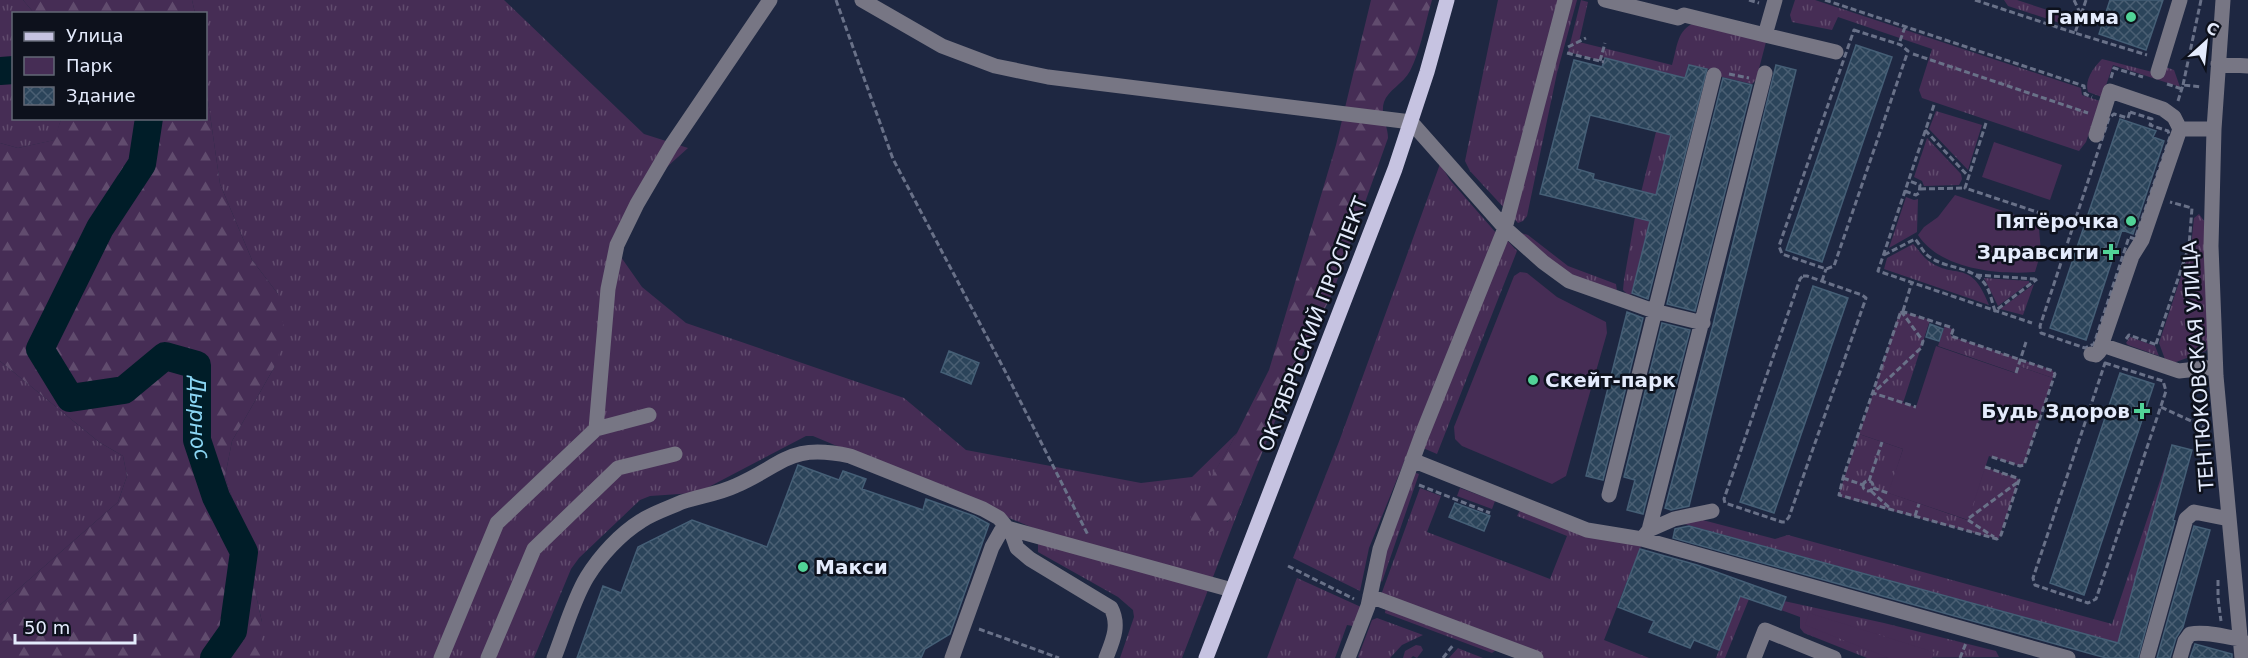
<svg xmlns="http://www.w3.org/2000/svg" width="2248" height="658" viewBox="0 0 2248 658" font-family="'DejaVu Sans',sans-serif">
  <defs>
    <pattern id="grass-tufts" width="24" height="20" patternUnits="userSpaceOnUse" patternTransform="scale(1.5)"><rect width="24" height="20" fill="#462d55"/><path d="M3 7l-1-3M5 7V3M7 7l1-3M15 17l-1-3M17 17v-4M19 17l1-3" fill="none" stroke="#614c6e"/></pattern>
    <pattern id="forest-firs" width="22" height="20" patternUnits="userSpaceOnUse" patternTransform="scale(1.5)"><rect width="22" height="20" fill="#462d55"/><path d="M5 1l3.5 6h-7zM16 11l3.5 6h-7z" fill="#614c6e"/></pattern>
    <pattern id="building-cross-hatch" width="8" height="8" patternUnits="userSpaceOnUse" patternTransform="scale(1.5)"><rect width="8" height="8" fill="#2b445a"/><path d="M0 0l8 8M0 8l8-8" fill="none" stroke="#4a5f73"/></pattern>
  </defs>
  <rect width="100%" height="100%" fill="#1e2741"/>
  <path fill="url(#grass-tufts)" d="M0 0H23L34 13 14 14V118L61 119 55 140 18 148 0 143Z
    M192 0H504L644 134 688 148 648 184 616 250 642 287 686 323 904 398 966 450 1141 483 1192 477 1237 433 1191 514 1227 522 1239 509 1182 658H1120L1134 617 1133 610 1118 597 1038 552V530L813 436H806L703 490 694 493 650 496 640 500 579 558 571 569 534 658H261L262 622 237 512 225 477 232 441 275 366 278 294 252 260 220 184 206 87V14L195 13Z
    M1498 0H1577L1557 73 1527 216 1523 221 1518 223 1470 171 1465 161Z
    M1581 0 1588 2 1579 42 1672 65C1677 50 1676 32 1692 24L1766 42 1756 80 1752 84 1722 77 1708 69 1688 65 1632 294 1628 295 1623 290 1624 280 1635 217 1670 75 1601 57 1599 60 1568 52Z
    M1795 0H1815L2081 88 2082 95 2100 101 2086 142 2079 151 1922 98 1919 90 1932 49 1838 17 1832 30 1792 22 1790 15Z
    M2004 0H2017L2075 19 2074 23 2069 26 2008 6Z
    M2102 59 2160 74 2163 66 2174 70 2180 87 2113 65 2102 97 2088 92C2084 80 2094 67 2102 59Z
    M1936 111 1982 125 1968 170 1929 129Z
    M1927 138 1961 174 1962 179 1959 185 1924 186 1922 181 1914 177Z
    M1440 164 1450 180 1497 234 1369 548 1360 591 1293 558 1340 439Z
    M1906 197 1914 200 1918 199 1917 232 1889 248Z
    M2199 214 2204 221 2208 348 2206 351 2176 362H2166L2159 343 2191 246 2194 218Z
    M1521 233 1528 235 1568 266 1616 284 1617 291 1573 276 1556 265Z
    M1506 239 1517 251 1437 454 1423 448Z
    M1913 244C1917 248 1921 254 1925 258 1954 283 1970 255 1989 305L1884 269 1887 258Z
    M1984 278 2029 281V283L1998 306Z
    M2034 284 2023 315 2000 309Z
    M1900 311 1930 320 1903 403 1873 393Z
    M1945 325 1952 329 1951 336 2052 370 2055 374 2053 378 2018 366 2016 373 1938 346Z
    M2130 337 2155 346 2159 356 2128 345 2126 343Z
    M0 361 99 442 123 456 127 476 118 502 0 605Z
    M1859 434 1903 449 1889 493 1967 520 1985 467 2019 479 1999 538 1997 539 1841 497 1839 493Z
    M2172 445 2118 643 1677 522 1695 518 1775 539 1788 535 2112 624Z
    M1413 472 1419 474 1382 582 1378 577Z
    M1420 488 1441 496 1427 532 1550 579 1567 536 1517 516 1520 510 1641 546 1637 559 1749 599 1725 658H1716L1736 606 1633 566 1604 640 1649 658H1543L1381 595Z
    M1460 488 1495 501 1492 509 1457 496Z
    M1297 578 1361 607 1353 626 1347 625 1335 658H1267Z
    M1784 601 1884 623 1996 651 1999 657 1867 658 1804 633 1800 628V617L1781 610Z
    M1386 605 1496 650 1492 653 1385 613Z
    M1377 618 1423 635 1402 645 1390 658H1360L1358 657 1372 620Z
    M1416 645 1421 646 1423 650 1417 658 1413 656 1411 658H1403L1405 651Z
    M1458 648 1460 649 1483 658H1449Z"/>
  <path fill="url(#forest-firs)" d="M23 0H192L195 13H34Z
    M1371 0H1432C1425 23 1421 50 1410 71 1403 84 1388 90 1384 102 1380 114 1388 126 1388 138L1333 292 1303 353 1239 509C1228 522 1216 534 1198 534L1193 529 1190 514 1237 433 1269 370 1336 145Z
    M206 87 220 184 252 260 278 294 285 334 275 366 232 441 225 477 237 512 262 622V656L261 658H0V605L118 502 127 476 123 456 99 442 0 361V143L18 148 54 140 61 119 206 118Z"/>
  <path fill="#462d55" d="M1994 142 2062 165 2050 200 1982 177Z
    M1955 195 2030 220 2039 228 2041 252 2035 272C1997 275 1940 269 1918 235L1924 227 1938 217Z
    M1520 272 1527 273 1557 297 1606 322 1607 333 1566 476 1552 484 1462 446 1455 439 1454 427 1514 276Z
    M1936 346 2015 373 2018 366 2053 378 2024 465 2020 466 1989 456 1968 520 1888 493 1903 449 1859 434 1873 393 1916 407Z
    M1809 613 1934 652 1932 658H1889L1805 625Z"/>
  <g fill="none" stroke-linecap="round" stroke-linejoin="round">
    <g stroke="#001d28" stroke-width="28">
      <path d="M0 71 14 70"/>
      <path id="s1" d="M149 118 142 164 100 228 40 349 70 398 124 390 165 356 197 365V440L216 497 244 552 233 631 214 658"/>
    </g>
  </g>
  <path fill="url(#building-cross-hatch)" stroke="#455f76" stroke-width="1.5" fill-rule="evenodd" d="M2110 0H2163L2146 50 2099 34Z
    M1856 45 1892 57 1822 262 1786 250Z
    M1605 58 1685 78 1689 65 1707 69 1648 299 1632 293 1650 221 1540 194 1574 60 1602 67ZM1590 115 1671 135 1656 195 1593 179 1594 174 1577 169Z
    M1776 65 1796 70 1689 506 1671 510 1665 508 1713 325Z
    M1723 78 1752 85 1695 311 1667 304Z
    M2120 119 2156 131 2153 137 2164 141 2133 234 2122 230 2086 340 2050 328Z
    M1813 286 1848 298 1774 513 1740 502Z
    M1627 312 1643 318 1603 480 1586 476Z
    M1662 323 1690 330 1643 514 1627 510 1635 480 1624 477Z
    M1930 324 1943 329 1939 341 1926 337Z
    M949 351 979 363 971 384 941 372Z
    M2120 373 2154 384 2084 595 2050 583Z
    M2172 445 2192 450 2173 520 2175 521 2138 658H2106L1673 538 1675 529 1689 526 2118 643Z
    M798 465 839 480 843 471 866 479 862 489 923 510 926 499 974 516 989 524 950 634 925 649 921 658H577L603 586 621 593 638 547 692 520 767 547Z
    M1455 503 1490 516 1484 531 1449 517Z
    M2194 526 2210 530 2183 627 2176 638 2170 658H2157Z
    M1640 549 1697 565 1786 597 1781 610 1740 596 1719 650 1694 640 1690 648 1649 632 1654 621 1618 607Z
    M2195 644 2232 654V658H2190Z"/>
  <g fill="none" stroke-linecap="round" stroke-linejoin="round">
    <path stroke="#697188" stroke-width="3" stroke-dasharray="6 3" stroke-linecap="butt" d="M836 0 893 159 1005 371 1088 535
      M1749 0 1759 3
      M1825 0 2084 86 2085 94 2092 97
      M1975 0 2075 33
      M2074 0 2081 15
      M2086 0 2075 33 2147 55
      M1854 30 1901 45 1908 51 1834 266 1826 269 1782 254 1779 246Z
      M1900 41 1905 27
      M1568 47 1586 38
      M1567 53 1604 62
      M1913 54 2088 113
      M1600 61 1605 43
      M1729 74 1749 78
      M2111 78 2114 68 2143 77
      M2167 84 2182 89
      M2183 85 2201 0
      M2178 101 2183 85 2202 87
      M1934 105 1878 271 2032 323
      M2130 112 2152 119 2150 125 2168 131 2170 137 2135 239 2129 237 2094 344 2085 348 2041 333 2040 326 2109 118 2114 114 2128 118Z
      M1986 123 1965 188 2046 215
      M1925 130 1969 177
      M1920 189 1965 188
      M1905 191 1916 195 1919 193 1920 185 1909 181
      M1884 255 1915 239C1919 243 1922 250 1926 254 1943 270 1970 264 1985 284 1990 291 1992 302 1995 311L2037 279
      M1976 275 2035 279
      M1803 276H1807L1862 295 1866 298 1789 517 1785 522H1782L1725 503 1724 499 1800 279Z
      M1822 281 1826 269
      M1901 311 1923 341 1921 348 1873 393 1916 407
      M1903 311 1912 282
      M2126 339 2129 335 2157 345
      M2156 344 2189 246 2192 208 2170 202
      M2105 363 2163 381 2166 391 2096 599 2088 603 2035 585 2033 578Z
      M2016 373 2026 342
      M2161 407 2206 428
      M1985 467 2017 478 2019 480 2001 535 1997 539 1839 495 1843 478 1901 311 1950 327 1953 330 1951 336 2053 371 2055 374 2024 465 2020 466 1989 456
      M1843 478 1863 485
      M1863 486a5 5 0 1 1 10 0a5 5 0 1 1-10 0Z
      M1869 481 1882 442
      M1419 485 1490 513
      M1873 488 1888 493
      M1871 491 1892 510
      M1915 516 1919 504
      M1969 518 2018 482
      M1968 520 1994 537
      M1288 566 1354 599
      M2218 580V598L2221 621
      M979 629 1059 658
      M1443 658 1454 644
      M1960 658 1966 643"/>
    <path stroke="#777684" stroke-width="15" d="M862 0 942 46 995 66 1048 77 1411 122 1505 228 1543 262 1569 281 1654 311 1703 323
      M1605 0 1678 18 1684 15 1765 35 1775 0
      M2223 0 2214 129 2211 246 2216 376 2242 658
      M1765 35 1836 52
      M2218 64 2248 66
      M2158 72 2180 0
      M1765 73 1649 530 1642 539 2068 658
      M2180 129H2214
      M2102 345 2179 371 2215 367
      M2091 354 2096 355 2099 352 2132 256 2142 240 2180 129 2174 117 2163 109 2110 91 2096 135
      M596 429 649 415
      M1412 460 1587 530 1642 539
      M1609 495 1714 75
      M1007 528 1232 590
      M1649 530 1674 519 1712 511
      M1370 596 1536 658
      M441 658 497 523 596 429 608 289 617 245 637 204 671 146 770 0
      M488 658 534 549 618 468 675 454
      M554 658C564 633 573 600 587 577 600 556 620 534 641 521 653 513 669 508 682 502 699 496 718 494 735 486 785 464 789 443 850 456L983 509 999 518 1012 534 1017 548 1030 559 1111 608C1120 625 1113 640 1106 658
      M952 658 992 547 1001 531 1007 528
      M1348 658 1368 606 1380 549 1421 437 1505 228 1565 0
      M1754 658 1765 630 1834 658
      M2147 658 2186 519 2194 512 2229 519
      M2180 658 2185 641 2190 634C2206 631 2224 637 2241 639"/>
    <path stroke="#c6c3e1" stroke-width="15" d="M1206 658 1395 169 1427 72 1447 0"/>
  </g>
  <g fill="#51d397" stroke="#0d111c" stroke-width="2">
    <circle cx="2131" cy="17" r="6"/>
    <circle cx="2131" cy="221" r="6"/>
    <path d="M2108 243h6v6h6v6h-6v6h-6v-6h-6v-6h6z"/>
    <circle cx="1533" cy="380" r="6"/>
    <path d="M2139 402h6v6h6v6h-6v6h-6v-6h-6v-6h6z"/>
    <circle cx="803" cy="567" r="6"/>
  </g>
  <g text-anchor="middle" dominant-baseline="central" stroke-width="5" stroke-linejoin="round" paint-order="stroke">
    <g font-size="20" font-weight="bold" fill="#e4ebfc" stroke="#0d111c" text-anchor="end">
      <text x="2119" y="17">Гамма</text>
      <text x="2119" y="221">Пятёрочка</text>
      <text x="2099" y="252">Здравсити</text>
      <text x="1545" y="380" text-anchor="start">Скейт-парк</text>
      <text x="2130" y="411">Будь Здоров</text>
      <text x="815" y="567" text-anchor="start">Макси</text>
    </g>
    <g font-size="20" fill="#e4ebfc" stroke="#0d111c">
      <text transform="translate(1313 324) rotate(-69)">ОКТЯБРЬСКИЙ ПРОСПЕКТ</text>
      <text transform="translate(2198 366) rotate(-94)">ТЕНТЮКОВСКАЯ УЛИЦА</text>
    </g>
    <g font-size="21" font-style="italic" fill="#8ad5f3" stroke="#0d111c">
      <text stroke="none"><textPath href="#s1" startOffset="510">Дырнос</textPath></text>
    </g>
  </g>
  <rect x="12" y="12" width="195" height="108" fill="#0d111c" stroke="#636876" stroke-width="1.5"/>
  <rect x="24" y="32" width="30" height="9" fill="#c6c3e1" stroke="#636876" stroke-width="1.5"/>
  <text x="66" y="42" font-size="18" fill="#e4ebfc">Улица</text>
  <rect x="24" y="57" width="30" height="18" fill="#462d55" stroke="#636876" stroke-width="1.5"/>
  <text x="66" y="72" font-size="18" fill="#e4ebfc">Парк</text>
  <rect x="24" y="87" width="30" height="18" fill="url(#building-cross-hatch)" stroke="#636876" stroke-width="1.5"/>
  <text x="66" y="102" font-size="18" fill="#e4ebfc">Здание</text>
  <g transform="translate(2206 42) rotate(27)" stroke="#0d111c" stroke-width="4.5" paint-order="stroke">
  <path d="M0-4.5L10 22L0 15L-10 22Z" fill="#e4ebfc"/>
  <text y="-9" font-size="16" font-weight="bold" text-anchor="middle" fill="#e4ebfc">С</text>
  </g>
  <path d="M15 634v9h120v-9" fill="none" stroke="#e4ebfc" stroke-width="3"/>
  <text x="24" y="634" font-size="18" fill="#e4ebfc" stroke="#0d111c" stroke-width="4.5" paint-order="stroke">50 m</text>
</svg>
